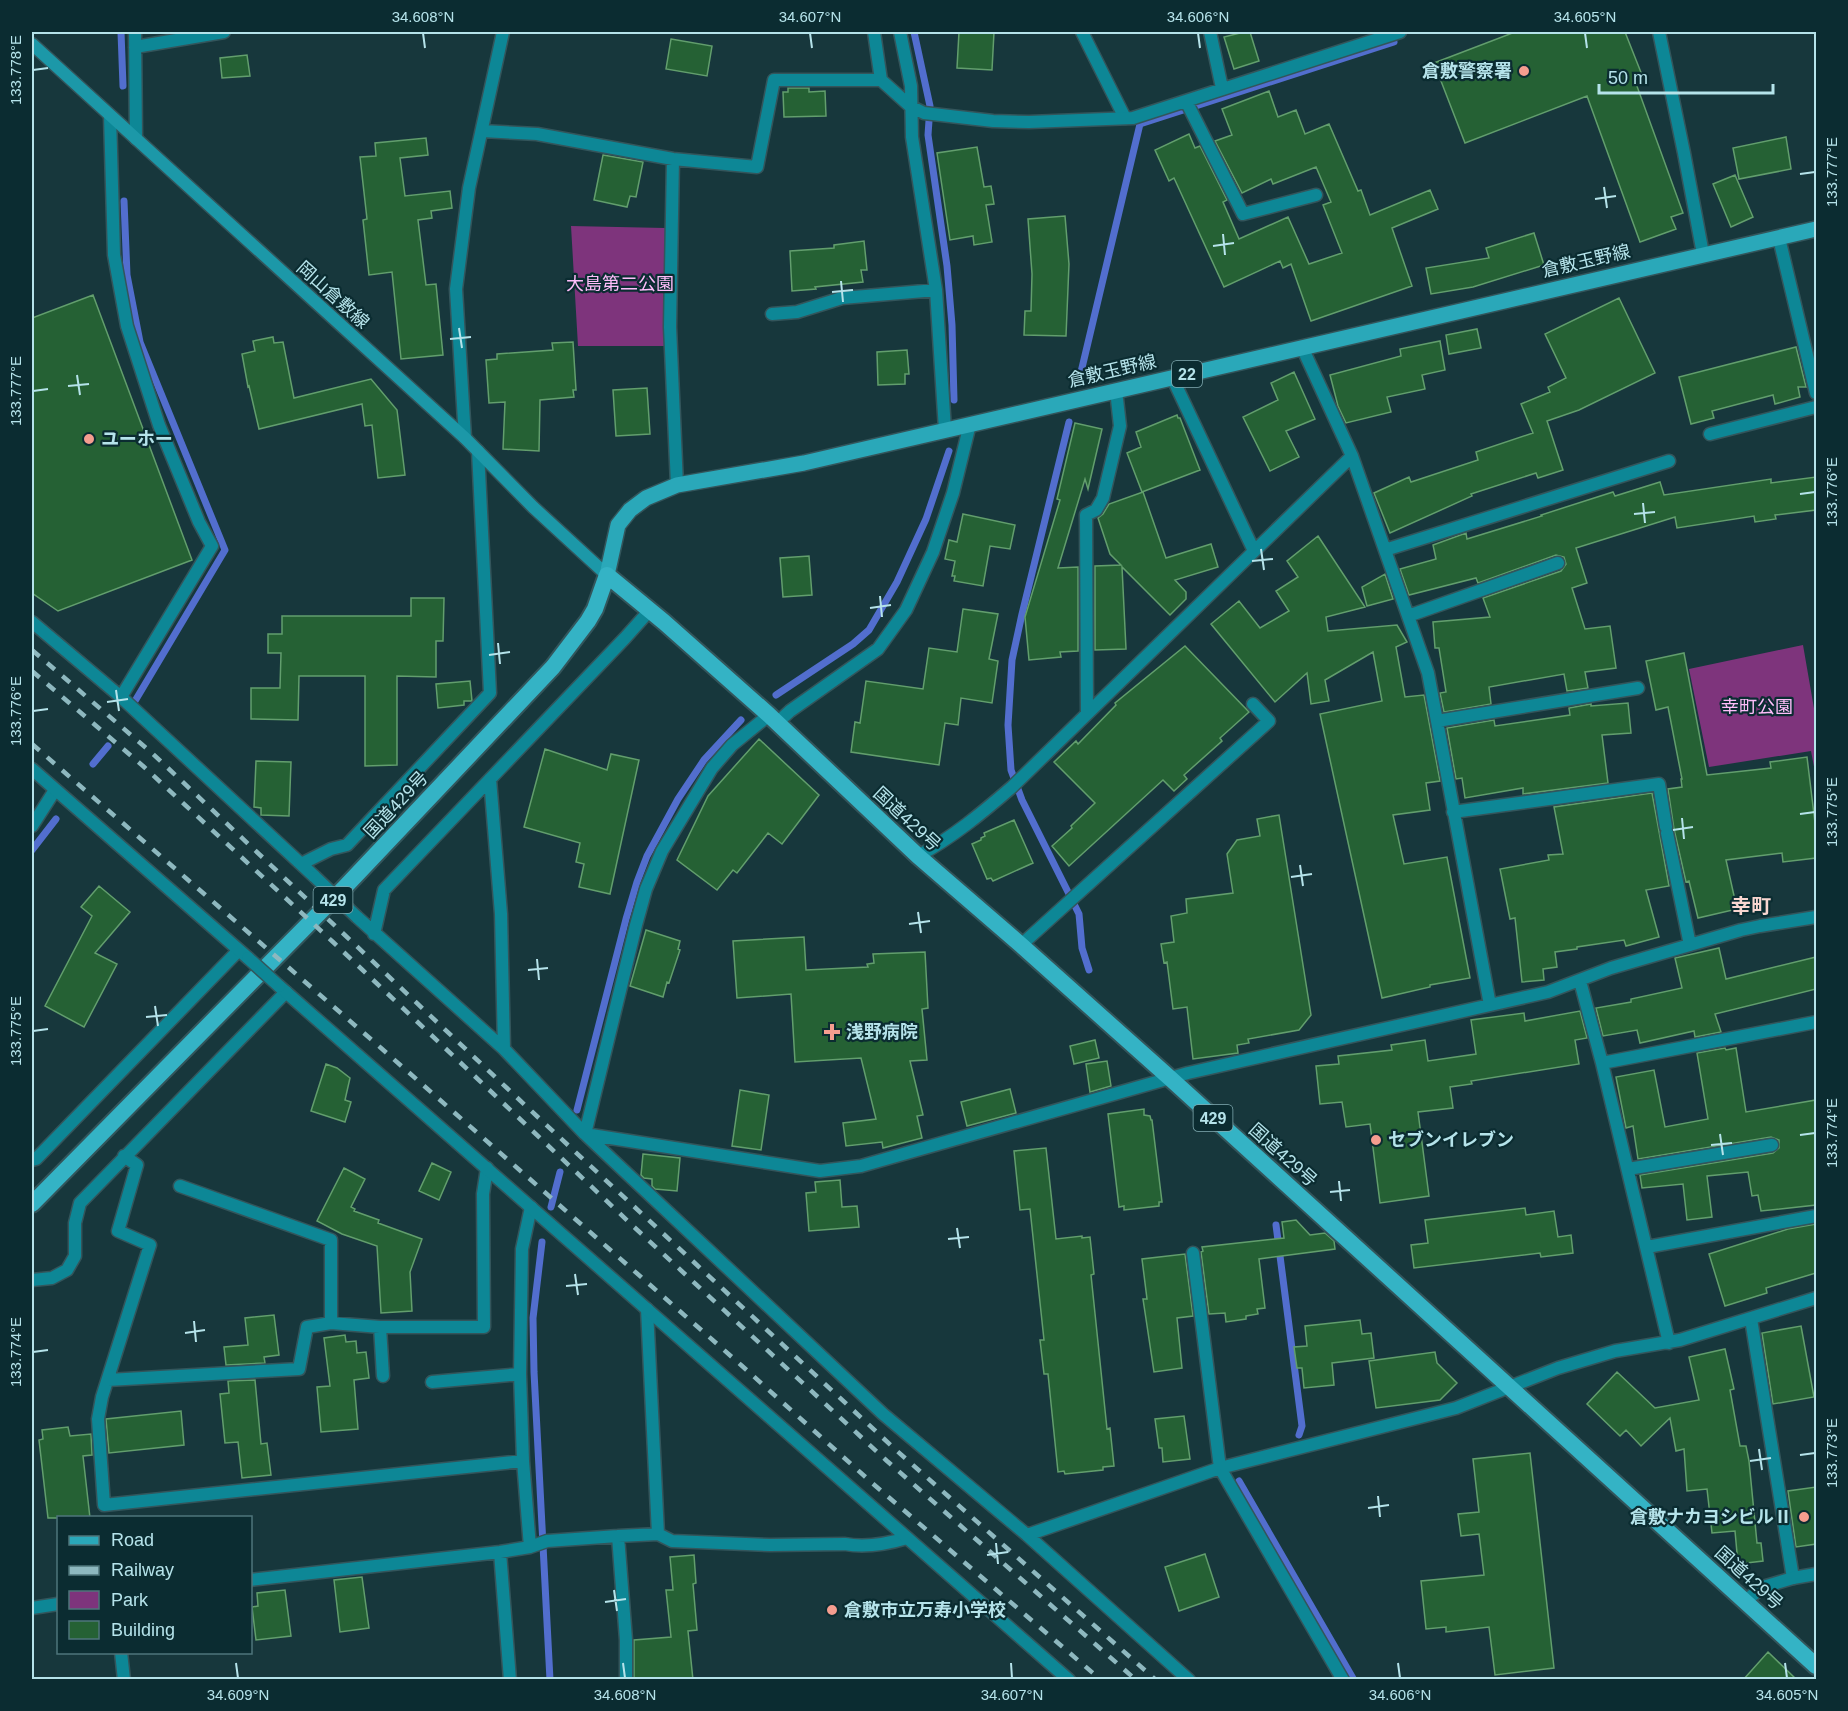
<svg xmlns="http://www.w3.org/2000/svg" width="1848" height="1711" viewBox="0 0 1848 1711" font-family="Arial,'Noto Sans JP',sans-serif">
  <rect width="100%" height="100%" fill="#17373c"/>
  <path fill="#7e347c" d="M571 226 665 228 666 346H578Z
    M1803 645 1816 720V777L1811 751 1709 767 1689 669Z"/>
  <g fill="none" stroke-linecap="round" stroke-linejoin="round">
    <path stroke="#526ece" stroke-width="7" d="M121 32 123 86
      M914 32 930 106 928 135 947 266 952 325 954 400
      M124 201 127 275 140 342 225 550 135 701
      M1081 372 1140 124 1394 42 1393 39
      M1069 422 1022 614 1012 660 1008 725 1011 770 1022 800 1079 914 1082 948 1089 970
      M776 695 853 644 869 630 897 582 926 519 949 451
      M93 764 108 746
      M32 850 56 819
      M577 1110 626 919 637 882 647 856 678 799 704 760 741 720
      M551 1207 560 1172
      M1276 1225 1302 1426 1299 1435
      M542 1242 533 1318 534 1372 550 1680
      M1239 1481 1354 1680"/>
  </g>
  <path fill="#256134" stroke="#629e6d" stroke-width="1.5" d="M959 32H994L992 70 957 68Z
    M1244 32H1250L1259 61 1234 69 1224 37Z
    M1515 32H1625L1642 75 1634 78 1683 213 1671 217 1676 229 1640 242 1587 96 1465 143 1434 63Z
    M671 39 712 46 707 76 666 69Z
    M247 55 250 76 222 78 220 58Z
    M788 88H809V92L825 91 826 116 784 117 783 92H788Z
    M1269 91 1278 117 1296 110 1305 134 1329 124 1358 191 1361 190 1370 215 1430 190 1438 209 1392 228 1412 286 1311 321 1291 264 1283 268 1280 261 1224 287 1174 178 1169 181 1155 150 1189 134 1195 148 1200 146 1227 200 1223 202 1239 239 1288 217 1309 264 1342 253 1323 205 1331 202 1316 167 1273 184 1271 179 1242 193 1215 141 1232 135 1222 109Z
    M1786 137 1791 169 1739 179 1733 148Z
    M426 138 428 155 400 158 405 196 450 191 452 208 431 211 432 218 418 220 426 285 436 284 443 355 401 359 392 272 369 275 363 220 367 219 360 157 376 156 375 143Z
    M977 147 984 187 991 186 994 204 986 205 992 242 974 245 973 236 950 240 937 153Z
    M603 155 643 162 636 197 630 196 627 207 594 200Z
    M1735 175 1753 217 1731 227 1713 184Z
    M1065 216 1069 264 1066 336 1024 335 1025 311H1031L1032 274 1028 219Z
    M1534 233 1544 265 1473 287 1431 294 1426 268 1489 258 1486 248Z
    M864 241 867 270H861L863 282 815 287 816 289 792 291 790 251 834 248V245Z
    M93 295 192 560 58 611 32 593V318Z
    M1619 298 1655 373 1579 410 1547 421 1563 470 1538 478 1536 473 1471 494 1472 496 1390 533 1374 493 1409 477 1411 482 1478 460 1476 452 1533 433 1521 404 1550 392 1548 387 1566 378 1545 334Z
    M1477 329 1481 348 1449 354 1446 335Z
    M273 337 274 343 283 342 294 398 371 379 397 410 405 475 378 478 372 425 365 426 362 404 259 429 249 386 248 387 242 354 255 351 253 341Z
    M1440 341 1445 370 1422 375 1425 389 1387 397 1391 412 1346 423 1338 406 1330 375 1401 356 1400 349Z
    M573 342 576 390H573L574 397 540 400 539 451 503 449 505 402 489 403 486 360 497 359V354L553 350 552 343Z
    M1796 347 1806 387H1798L1800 397 1775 404 1773 395 1712 411 1714 418 1691 424 1679 377Z
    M907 350 909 374H905V384L878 385 877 352Z
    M1294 372 1315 419 1286 431 1299 457 1270 471 1243 417 1278 400 1271 383Z
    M647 388 650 434 616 436 613 390Z
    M1177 415 1178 418H1180L1200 470 1142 492 1127 453 1141 447 1136 432Z
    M1075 423 1102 429 1088 489 1085 479 1058 568 1078 567V651L1060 652 1061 657 1029 660 1025 617 1060 500 1057 499Z
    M1816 477V510L1775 515 1776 519 1755 522 1754 516 1677 528 1675 517 1576 548 1587 583 1572 588 1585 629 1610 626 1616 668 1585 672 1588 688 1567 691 1564 674 1489 687 1491 704 1444 712 1440 693 1446 692 1439 648H1435L1433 622 1490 617 1483 598 1561 571 1566 564 1564 557 1556 555 1478 583 1476 578 1409 595 1400 569 1436 559 1433 545 1466 533 1467 539 1542 516 1541 515 1613 492 1615 496 1660 482 1664 495 1771 479V483Z
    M1143 492 1166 558 1211 544 1218 567 1175 580 1186 592V599L1170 615 1122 567 1126 649 1095 650V566L1121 565 1110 554 1098 518 1103 514 1109 504Z
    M963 514 1015 525 1010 549 990 546 983 586 954 581 955 576H952L955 561 945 559 949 540 957 542Z
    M1318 536 1365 607 1326 617 1328 631 1397 625 1407 642 1396 647 1405 697 1424 695 1440 781 1426 783 1430 810 1393 815 1404 864 1447 857 1470 978 1430 985V987L1382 998 1320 714 1382 701 1373 652 1325 680 1329 701 1311 704 1307 673 1275 702 1211 624 1239 601 1260 628 1289 611 1276 591 1298 577 1287 561Z
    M809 556 812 595 783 597 780 558Z
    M1385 574 1393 599 1367 606 1362 587Z
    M411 598H444L443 641H436V677L397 676V765L365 766V676H299L298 720 251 719V688H280L281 653H268V634H282V616H411Z
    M963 609 998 614 989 659 998 661 992 703 961 698 958 725 945 723 939 765 851 752 855 722 860 723 866 681 923 689 929 648 957 652Z
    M1185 646 1249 712 1220 738 1222 741 1184 775 1187 779 1174 791 1163 780 1069 866 1052 846 1072 828 1071 826 1095 803 1054 762 1076 741 1078 744 1116 705 1115 703Z
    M1684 653 1707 775 1771 768 1770 762 1807 757 1816 831V858L1783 862 1782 853 1726 860 1737 909 1698 918 1689 881 1686 882 1674 829 1668 789 1682 787 1681 779H1682L1668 707 1656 710 1646 661Z
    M470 681 472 701H464V705L438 708 436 684Z
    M1628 703 1631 733 1602 735 1608 783 1523 794V788L1465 798 1462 778 1456 779 1447 728 1494 720 1495 726 1570 715 1569 708 1591 704V706Z
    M759 739 819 795 782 844 768 833 737 873 733 870 717 890 677 860 708 796Z
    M545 749 607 770 611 754 639 760 610 894 579 887 584 864 576 862 580 843 524 827Z
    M256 761 291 762 289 816 261 815V808L254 807Z
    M1652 793 1669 886 1646 890 1659 937 1626 946 1624 940 1577 947V949L1555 952 1557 967 1543 969 1544 980 1522 982 1515 918 1510 919 1500 869 1549 860 1548 855 1563 854 1554 807Z
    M1279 815 1311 1015 1299 1030 1248 1039 1249 1043 1237 1045 1238 1053 1193 1059 1187 1007 1173 1009 1167 962 1164 963 1161 944 1174 942 1171 916 1187 913 1186 899 1233 893 1227 854 1237 840 1260 836 1257 819Z
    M1014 820 1033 863 993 881 991 878 987 879 972 844 981 840V838L985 836 984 833Z
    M99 886 130 912 95 953 117 964 84 1027 45 1006 92 916 81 907Z
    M646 930 680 941 678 949 680 950 669 983 667 982 663 997 630 986Z
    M804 937 806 970 868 967 867 964 874 963 873 954 925 952 928 1008 922 1009 927 1060 910 1061 923 1115 917 1116 922 1138 883 1148 882 1142 846 1146 843 1123 876 1119 861 1058 795 1062 791 994 737 998 733 941Z
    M1719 948 1726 979 1816 957V989L1715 1014 1721 1032 1695 1037 1694 1031 1640 1043 1637 1030 1603 1036 1596 1008 1631 1002V999L1682 988 1675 958Z
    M1580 1011 1587 1038 1575 1040 1579 1064 1471 1081 1472 1084 1450 1087 1453 1108 1418 1112 1429 1196 1380 1203 1370 1124 1346 1127 1342 1102 1320 1104 1316 1066 1339 1064 1338 1056 1392 1050 1391 1045 1425 1040 1428 1061 1476 1054 1471 1020 1524 1013 1525 1021Z
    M1095 1040 1099 1058 1074 1064 1070 1046Z
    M1725 1048 1726 1050 1736 1048 1746 1112 1816 1100V1205L1761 1211 1758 1195 1752 1196 1748 1172 1707 1176 1712 1217 1687 1220 1683 1184 1642 1188 1640 1175 1773 1153 1779 1148V1140L1771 1137 1638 1159 1633 1126 1626 1128 1616 1077 1654 1070 1665 1127 1708 1119 1697 1053Z
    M1107 1061 1111 1086 1090 1092 1086 1064Z
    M326 1064 337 1068 350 1078 345 1100 351 1102 345 1122 311 1111Z
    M1010 1089 1016 1113 967 1126 961 1102Z
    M740 1090 769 1095 761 1150 732 1146Z
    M1144 1109V1115L1150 1116 1151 1120H1152L1162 1202H1159V1206L1124 1210V1206L1119 1207 1108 1114Z
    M1046 1148 1056 1239 1082 1236V1238L1090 1237 1094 1274 1091 1275 1107 1429 1110 1428 1114 1466 1103 1467V1470L1065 1474 1064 1471 1058 1472 1048 1374H1044L1040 1340H1044L1030 1209 1020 1210 1014 1151Z
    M643 1154 680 1158 677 1191 655 1189 652 1186V1179L644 1178 641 1175Z
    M432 1163 451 1172 439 1200 419 1191Z
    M344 1168 365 1179 351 1207 355 1209 354 1211 379 1220 378 1223 422 1239 410 1272 412 1311 381 1313 377 1246 342 1234 317 1221Z
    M840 1180 842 1207 857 1206 859 1227 809 1231 806 1193 816 1192 815 1182Z
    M1525 1208 1526 1215 1554 1211 1558 1237 1571 1235 1573 1253 1541 1257 1540 1253 1414 1268 1411 1245 1428 1243 1425 1220Z
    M1296 1220 1310 1235 1325 1233 1334 1241 1335 1249 1259 1259 1265 1308 1257 1309 1258 1314 1246 1316V1319L1226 1322 1225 1313 1209 1314 1201 1252 1203 1251 1202 1247 1284 1238 1282 1222Z
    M1816 1224V1273L1766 1288 1767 1293 1725 1306 1709 1254 1788 1229Z
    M1185 1254 1193 1316 1177 1318 1182 1368 1154 1372 1143 1299H1147L1142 1259Z
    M274 1315 279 1355 264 1357 265 1363 226 1365 224 1347 248 1345 245 1318Z
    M1360 1320 1362 1334 1371 1333 1374 1358 1332 1363 1334 1385 1304 1388 1302 1368H1297L1294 1347 1307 1346 1305 1326Z
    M1801 1326 1814 1397 1773 1404 1762 1333Z
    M345 1335 346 1342 356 1341 357 1353 366 1352 369 1378 354 1380 358 1429 321 1432 317 1387 330 1386 324 1338Z
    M1725 1349 1734 1389 1730 1390 1740 1446H1746L1749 1461 1757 1543H1761L1763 1561 1738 1564 1735 1531 1712 1533 1707 1489 1687 1491 1684 1449 1676 1451 1670 1418 1641 1446 1626 1430 1620 1436 1587 1404 1617 1372 1655 1408 1699 1400 1689 1357Z
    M1435 1352 1437 1363 1457 1383 1440 1400 1376 1408 1369 1361Z
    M255 1380 261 1444 267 1443 271 1475 242 1478 238 1442 225 1443 220 1394 229 1393 228 1381Z
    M181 1411 184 1445 109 1453 106 1419Z
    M1184 1416 1190 1459 1163 1462 1162 1448H1159L1155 1419Z
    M68 1427 70 1436 91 1434 92 1455 83 1456 90 1518H48L39 1440 43 1439 42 1430Z
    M1530 1453 1554 1668 1495 1675 1489 1627 1446 1632V1627L1426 1629 1421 1581 1484 1575 1479 1534 1461 1536 1458 1514 1479 1512 1473 1459Z
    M1816 1487V1544L1796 1547 1788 1491Z
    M1205 1554 1219 1597 1179 1611 1165 1567Z
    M694 1555 696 1583 693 1584 697 1630 688 1631 693 1680H634V1640L671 1637 666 1590H673L670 1557Z
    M362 1577 369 1628 340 1632 334 1580Z
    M285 1590 291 1636 256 1640 252 1607 258 1606 257 1593Z
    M1768 1652 1797 1680H1743Z"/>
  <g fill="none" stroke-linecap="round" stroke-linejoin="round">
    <g stroke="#33555b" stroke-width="15">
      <path id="service" d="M1082 32 1125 118
        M1751 1319 1793 1578"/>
    </g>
    <g stroke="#33555b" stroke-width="15">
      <path id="minor" d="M135 32 136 139
        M874 32 881 80
        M900 32 911 86 912 137 936 290 945 430
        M1210 32 1222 88
        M1659 32 1684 153 1703 254
        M135 47 224 32
        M1186 101 1243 214 1316 195
        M110 116 114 255 127 326 159 425 199 522 212 546 121 697
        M482 131 537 134 673 159 757 167 774 80H881L910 106 924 113 993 121 1029 122 1133 118 1400 32
        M673 159 670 327 677 485
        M1779 238 1816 393
        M772 314 797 312 842 298 936 290
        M1302 347 1352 456 1428 673 1490 1005
        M1172 377 1254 551
        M1710 434 1816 407
        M465 438 456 289 469 188 503 32
        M1385 550 1669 461
        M1408 616 1558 563
        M32 622 121 697 315 877
        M1087 714 1086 515 1096 510 1103 498 1120 426 1116 390
        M1437 721 1638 688
        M777 723 790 711 878 649 906 610 933 552 953 493 970 424
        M490 779 501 914 504 1049
        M1453 812 1659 784 1666 827
        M32 826 55 790
        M1667 833 1690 945
        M918 856C953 837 982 813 1012 787L1352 456
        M301 864 331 849 347 845 490 693 478 451
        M357 917 504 1049 585 1134 883 1414 1027 1535 1189 1680
        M374 934 384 890 625 638 650 610
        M1021 945 1269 721 1253 704
        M1580 981 1602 1063 1669 1343
        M1602 1063 1816 1022
        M585 1134 820 1171 861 1166 1188 1073 1548 992 1611 968 1741 930 1760 926 1816 917
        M585 1134 636 925 646 889 662 851 712 768 732 745 769 715
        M124 1156 137 1165 118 1231 150 1245 102 1397 98 1419 104 1505 523 1461
        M32 1160 36 1159 238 951
        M1628 1169 1772 1145
        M180 1186 331 1240V1323L380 1327H484L483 1194 487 1168
        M1647 1247 1816 1216
        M1193 1253 1220 1468 1343 1680
        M32 1280 52 1278 67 1270 75 1256V1223L80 1203 286 992
        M647 1309 658 1534
        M380 1327 383 1376
        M108 1380 299 1369 307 1327 331 1323
        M432 1382 520 1374
        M1027 1535 1220 1468 1456 1408 1558 1368 1615 1351 1680 1340 1816 1298
        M618 1536 626 1640V1680
        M530 1547 523 1461 520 1374 522 1249 531 1207
        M500 1552 510 1680
        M250 1580 500 1552 530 1547 547 1541 618 1536 658 1534 672 1541 770 1545 845 1544C866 1548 887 1544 907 1538
        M32 1608 58 1604
        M121 1652 124 1680"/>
    </g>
    <g stroke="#33555b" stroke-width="15">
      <path id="tertiary" d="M32 769 248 958
        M279 986 1069 1680
        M1745 1601 1763 1587 1793 1578 1816 1574"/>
    </g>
    <g stroke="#33555b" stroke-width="15">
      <path id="secondary" d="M32 44 465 438 533 507 607 575"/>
    </g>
    <g stroke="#33555b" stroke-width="18">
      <path id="primary" d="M607 575 618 525 630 510 646 498 677 485 804 463 1816 229"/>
    </g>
    <g stroke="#33555b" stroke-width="20">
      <path id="trunk" d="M32 1204 344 888 553 667 588 621 595 609 607 575 664 622 769 715 918 856 1021 945 1171 1079 1816 1666"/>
    </g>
    <use href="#service" stroke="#0d8796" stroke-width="12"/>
    <use href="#minor" stroke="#0d8796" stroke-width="12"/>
    <use href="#tertiary" stroke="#0d8796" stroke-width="12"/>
    <use href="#secondary" stroke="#1c98a8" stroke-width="12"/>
    <use href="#primary" stroke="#2aa8b9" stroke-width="15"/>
    <use href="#trunk" stroke="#34b3c5" stroke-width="16"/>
    <path stroke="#8eb8bf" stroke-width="4.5" stroke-dasharray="10 10" stroke-linecap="butt" d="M32 650 152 753 527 1107 896 1450 1156 1680
      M32 671 143 766 333 942 633 1226 887 1461 1136 1680
      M32 744 381 1048 741 1365 871 1482 1101 1680"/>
    <g stroke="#33555b" stroke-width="15" stroke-linecap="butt">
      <path id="minor-bridge" d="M315 877 357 917"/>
    </g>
    <g stroke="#33555b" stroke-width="15" stroke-linecap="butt">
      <path id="tertiary-bridge" d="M248 958 279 986"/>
    </g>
    <use href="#minor-bridge" stroke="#0d8796" stroke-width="12"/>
    <use href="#tertiary-bridge" stroke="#0d8796" stroke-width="12"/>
  </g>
  <path fill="none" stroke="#b5e3ea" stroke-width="2" d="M423 33 425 48M810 33 812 48M1198 33 1200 48M1585 33 1587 48M33 70 48 68M1800 174 1815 172M1604 187 1607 208M1595 199 1616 196M1223 234 1225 255M1213 246 1234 243M841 281 843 302M832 292 853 290M459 328 462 348M450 339 471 337M77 375 80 395M68 386 89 384M33 391 48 389M1800 494 1815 492M1643 503 1645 523M1634 514 1655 512M1261 549 1264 570M1252 561 1273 559M880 596 882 617M870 608 891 605M498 643 500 664M489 655 510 652M116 690 119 711M107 702 128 699M33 711 48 709M1800 814 1815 812M1682 818 1684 839M1673 830 1693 827M1300 865 1303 886M1291 877 1312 874M918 912 921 933M909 924 930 921M537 959 539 980M528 970 548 968M155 1006 158 1026M146 1017 167 1015M33 1031 48 1029M1720 1134 1723 1155M1800 1135 1815 1133M1711 1145 1732 1143M1339 1181 1341 1201M1330 1192 1350 1190M957 1228 960 1248M948 1239 969 1237M575 1274 578 1295M566 1286 587 1284M194 1321 196 1342M185 1333 205 1330M33 1352 48 1350M1759 1449 1762 1470M1800 1455 1815 1453M1750 1461 1771 1458M1378 1496 1380 1517M1368 1508 1389 1505M996 1543 998 1564M987 1555 1008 1552M614 1590 617 1611M605 1602 626 1599M236 1663 238 1678M623 1663 625 1678M1011 1663 1012 1678M1398 1663 1400 1678M1785 1663 1787 1678"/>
  <g fill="#f59d8f" stroke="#0b2c31" stroke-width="2">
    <circle cx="1524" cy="71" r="6"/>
    <circle cx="89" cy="439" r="6"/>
    <path d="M829 1023h6v6h6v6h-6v6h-6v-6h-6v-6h6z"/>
    <circle cx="1376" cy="1140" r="6"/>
    <circle cx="1804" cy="1517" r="6"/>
    <circle cx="832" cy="1610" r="6"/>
  </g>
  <g text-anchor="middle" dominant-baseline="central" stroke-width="4.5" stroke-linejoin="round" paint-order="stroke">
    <g fill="#0b2c31" stroke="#82acb2" stroke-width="1.5">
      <rect x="1172" y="361" width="30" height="26" rx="4.5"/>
      <rect x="313.5" y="887" width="39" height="26" rx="4.5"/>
      <rect x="1193.5" y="1105" width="39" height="26" rx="4.5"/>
    </g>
    <g font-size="16" font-weight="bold" fill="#b5e3ea">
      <text x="1187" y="374">22</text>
      <text x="333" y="900">429</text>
      <text x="1213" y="1118">429</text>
    </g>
    <g font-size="18" font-weight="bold" fill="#b5e3ea" stroke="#0b2c31" text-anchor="start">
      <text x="1512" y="71" text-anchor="end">倉敷警察署</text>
      <text x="101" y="439">ユーホー</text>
      <text x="846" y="1032">浅野病院</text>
      <text x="1388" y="1140">セブンイレブン</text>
      <text x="1792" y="1517" text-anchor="end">倉敷ナカヨシビルⅡ</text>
      <text x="844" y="1610">倉敷市立万寿小学校</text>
    </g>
    <g font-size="18" fill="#b5e3ea" stroke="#0b2c31">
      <text transform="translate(1586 261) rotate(-13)">倉敷玉野線</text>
      <text transform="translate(333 295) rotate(42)">岡山倉敷線</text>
      <text transform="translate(1112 371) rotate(-13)">倉敷玉野線</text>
      <text transform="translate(396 805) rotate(-47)">国道429号</text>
      <text transform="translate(907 819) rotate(43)">国道429号</text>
      <text transform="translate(1283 1155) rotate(42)">国道429号</text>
      <text transform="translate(1749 1578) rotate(42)">国道429号</text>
    </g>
    <g font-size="18" fill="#febdfa" stroke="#0b2c31">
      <text x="620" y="284">大島第二公園</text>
      <text x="1757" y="707">幸町公園</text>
    </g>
    <g font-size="20" font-weight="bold" fill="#f9d6d0" stroke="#0b2c31">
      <text x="1751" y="906">幸町</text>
    </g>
  </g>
  <rect width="1848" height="1711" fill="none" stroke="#0b2c31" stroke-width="66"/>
  <rect x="57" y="1516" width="195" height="138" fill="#0b2c31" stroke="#4f757b" stroke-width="1.5"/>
  <rect x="69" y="1536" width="30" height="9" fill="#2aa8b9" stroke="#4f757b" stroke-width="1.5"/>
  <text x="111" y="1546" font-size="18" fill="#b5e3ea">Road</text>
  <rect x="69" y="1566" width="30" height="9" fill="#8eb8bf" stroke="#4f757b" stroke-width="1.5"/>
  <text x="111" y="1576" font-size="18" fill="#b5e3ea">Railway</text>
  <rect x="69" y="1591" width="30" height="18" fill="#7e347c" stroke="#4f757b" stroke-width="1.5"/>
  <text x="111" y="1606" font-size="18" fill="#b5e3ea">Park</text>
  <rect x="69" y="1621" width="30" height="18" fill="#256134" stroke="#4f757b" stroke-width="1.5"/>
  <text x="111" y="1636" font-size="18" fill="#b5e3ea">Building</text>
  <path d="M1599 84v9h174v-9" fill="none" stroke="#b5e3ea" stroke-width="3"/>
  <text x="1608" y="84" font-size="18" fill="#b5e3ea" stroke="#0b2c31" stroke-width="4.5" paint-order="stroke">50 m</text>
  <rect x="33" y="33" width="1782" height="1645" fill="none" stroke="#b5e3ea" stroke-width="2"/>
  <g font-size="15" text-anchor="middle" fill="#b5e3ea">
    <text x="423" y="22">34.608°N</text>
    <text x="810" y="22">34.607°N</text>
    <text x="1198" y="22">34.606°N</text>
    <text x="1585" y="22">34.605°N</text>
    <text transform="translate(16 70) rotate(-90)" y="5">133.778°E</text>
    <text transform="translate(1832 172) rotate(-90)" y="5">133.777°E</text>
    <text transform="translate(16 391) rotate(-90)" y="5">133.777°E</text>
    <text transform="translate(1832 492) rotate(-90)" y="5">133.776°E</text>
    <text transform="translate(16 711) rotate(-90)" y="5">133.776°E</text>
    <text transform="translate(1832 812) rotate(-90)" y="5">133.775°E</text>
    <text transform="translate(16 1031) rotate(-90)" y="5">133.775°E</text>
    <text transform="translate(1832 1133) rotate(-90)" y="5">133.774°E</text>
    <text transform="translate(16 1352) rotate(-90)" y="5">133.774°E</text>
    <text transform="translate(1832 1453) rotate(-90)" y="5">133.773°E</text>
    <text x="238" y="1700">34.609°N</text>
    <text x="625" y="1700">34.608°N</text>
    <text x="1012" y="1700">34.607°N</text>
    <text x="1400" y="1700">34.606°N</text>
    <text x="1787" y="1700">34.605°N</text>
  </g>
</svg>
